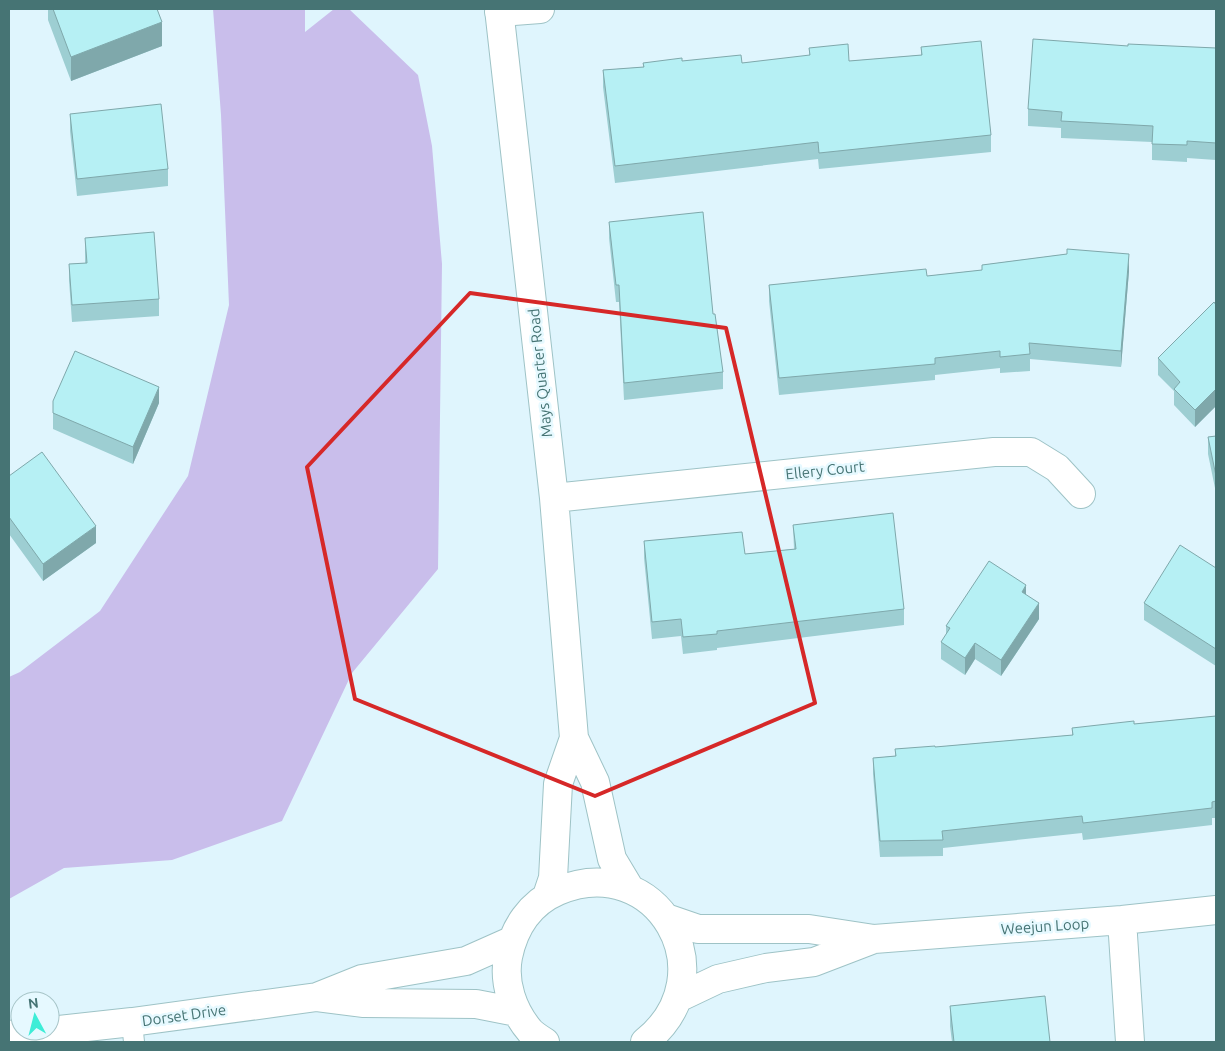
<svg xmlns="http://www.w3.org/2000/svg" width="1225" height="1051" viewBox="0 0 1225 1051" font-family="Ubuntu,sans-serif">
  <rect width="100%" height="100%" fill="#dff5fd"/>
  <path fill="#c9beeb" d="M213 9H305V32L334 9H349L418 75 432 146 442 264 438 569 352 673 282 821 172 860 64 868 9 899V677L20 672 100 611 188 476 229 305 221 115Z"/>
  <g fill="none" stroke-linecap="round" stroke-linejoin="round">
    <g stroke="#9ec3c6" stroke-width="22">
      <path id="service" d="M132 1022 134 1042"/>
    </g>
    <g stroke="#9ec3c6" stroke-width="30">
      <path id="minor" d="M499 9 554 498 574 738
        M499 12 540 9
        M554 498 994 452H1031L1057 468 1081 494
        M547 896 553 878 558 784 574 738 595 782 612 859 630 889
        M666 918 698 929H809L874 939 814 962 766 968 718 979 678 998
        M1122 920 1130 1042
        M874 939 1122 920 1216 910
        M511 941 466 961 362 979 317 997 364 1003 476 1004 517 1012
        M50 1031 132 1022 317 997
        M9 1035 47 1031
        M545 1042C540 1039 534 1035 530 1031 513 1011 503 983 508 957 514 928 530 903 558 891 656 849 730 974 645 1042"/>
    </g>
    <use href="#service" stroke="#fff" stroke-width="20"/>
    <use href="#minor" stroke="#fff" stroke-width="28"/>
  </g>
  <path fill="#9dced2" d="M48 9H157L162 46 71 81 48 20Z
    M1128 46 1216 48V160L1187 158V162L1152 160V142L1061 138V128L1028 126V109Z
    M921 47 991 135V152L819 169 818 159 615 183 603 87V70L643 67V63L682 61 742 63 809 56V48L849 61 921 55Z
    M70 114 168 169V186L77 196 70 131Z
    M609 222 713 314 723 372V389L624 400 619 302H616L609 238Z
    M85 238 159 299V316L72 322 69 280V264L85 263Z
    M1067 254 1129 271 1121 367 1030 359V371L1000 373V368L935 375V380L779 395 769 301V285L927 276 982 270V265Z
    M1216 305V406L1195 427 1174 405V391L1158 375V358Z
    M53 401 159 403 133 464 53 429Z
    M1216 436V493L1208 454V437Z
    M9 476 96 543 43 581 9 534Z
    M793 525 904 609V625L717 648V650L683 654 681 636 652 639 644 558V541L745 554 794 549Z
    M1216 568V666L1144 620V603Z
    M1026 595 1039 619 1001 676 975 659 965 675 941 659V642L946 635V626Z
    M1216 716V818H1212V825L1083 840 1082 833 943 848V856L880 857 873 774V758L895 756V749L935 747 1072 735V728L1134 724Z
    M1215 983H1216V1012L1215 1000Z
    M950 1006 1050 1042H952L950 1026Z"/>
  <path fill="#7fa8ab" d="M162 22V46L71 81V57Z
    M1129 254V271L1121 367V351Z
    M159 387V403L133 464V447Z
    M1216 389V406L1195 427V410Z
    M96 526V543L43 581V564Z
    M1026 585V602L1022 592Z
    M1039 603V619L1001 676V660Z
    M975 643V659L965 675V658Z"/>
  <path fill="#b6f0f4" stroke="#7fa8ab" d="M53 9H157L162 22 71 57Z
    M1033 39 1128 46V44L1216 48V143L1187 141V145L1152 144 1153 126 1061 121 1062 112 1028 109Z
    M981 41 991 135 819 153 818 142 615 166 603 70 644 67 643 63 682 58V61L741 55 742 63 810 55 809 48 848 44 849 61 922 55 921 47Z
    M161 104 168 169 77 179 70 114Z
    M703 212 713 314H715L723 372 624 383 619 285H616L609 222Z
    M154 232 159 299 72 305 69 264 87 263 85 238Z
    M1067 249 1129 254 1121 351 1029 343 1030 354 1000 357V351L935 358V364L779 378 769 285 926 269 927 276 982 270V265L1067 254Z
    M1214 302 1216 305V389L1195 410 1174 389 1180 382 1158 358Z
    M75 351 159 387 133 447 53 413V401Z
    M1216 436V476L1208 437Z
    M42 452 96 526 43 564 9 517V476Z
    M893 513 904 609 717 631V634L683 637 681 619 652 622 644 541 742 532 745 554 796 549 793 525Z
    M1180 545 1216 568V649L1144 603Z
    M989 561 1026 585 1022 592 1039 603 1001 660 975 643 965 658 941 642 950 628 946 626Z
    M1216 716V801L1212 802V808L1083 823 1082 816 942 831 943 840 880 841 873 758 896 756 895 749 935 746V747L1073 735 1072 728 1134 721V724Z
    M1045 996 1050 1042H954L950 1006Z"/>
  <path fill="none" stroke="#d62828" stroke-width="4" stroke-linejoin="round" d="M470 293 726 328 815 703 595 796 355 699 307 467Z"/>
  <g text-anchor="middle" dominant-baseline="central" stroke-width="5" stroke-linejoin="round" paint-order="stroke">
    <g font-size="15" fill="#467474" stroke="#e6f9ff">
      <text transform="translate(540 373) rotate(-96)">Mays Quarter Road</text>
      <text transform="translate(825 470) rotate(-6)">Ellery Court</text>
      <text transform="translate(1045 926) rotate(-4)">Weejun Loop</text>
      <text transform="translate(184 1015) rotate(-8)">Dorset Drive</text>
    </g>
  </g>
  <rect width="1225" height="1051" fill="none" stroke="#467474" stroke-width="20"/>
  <g transform="translate(35 1016) rotate(353)"><circle r="24" fill="#e6f9ff" stroke="#a6c4c7"/>
  <path d="M0-4L9 19L0 12L-9 19Z" fill="#3eedd7"/>
  <text y="-8" font-size="14" font-weight="bold" text-anchor="middle" fill="#467474">N</text>
  </g>
</svg>
